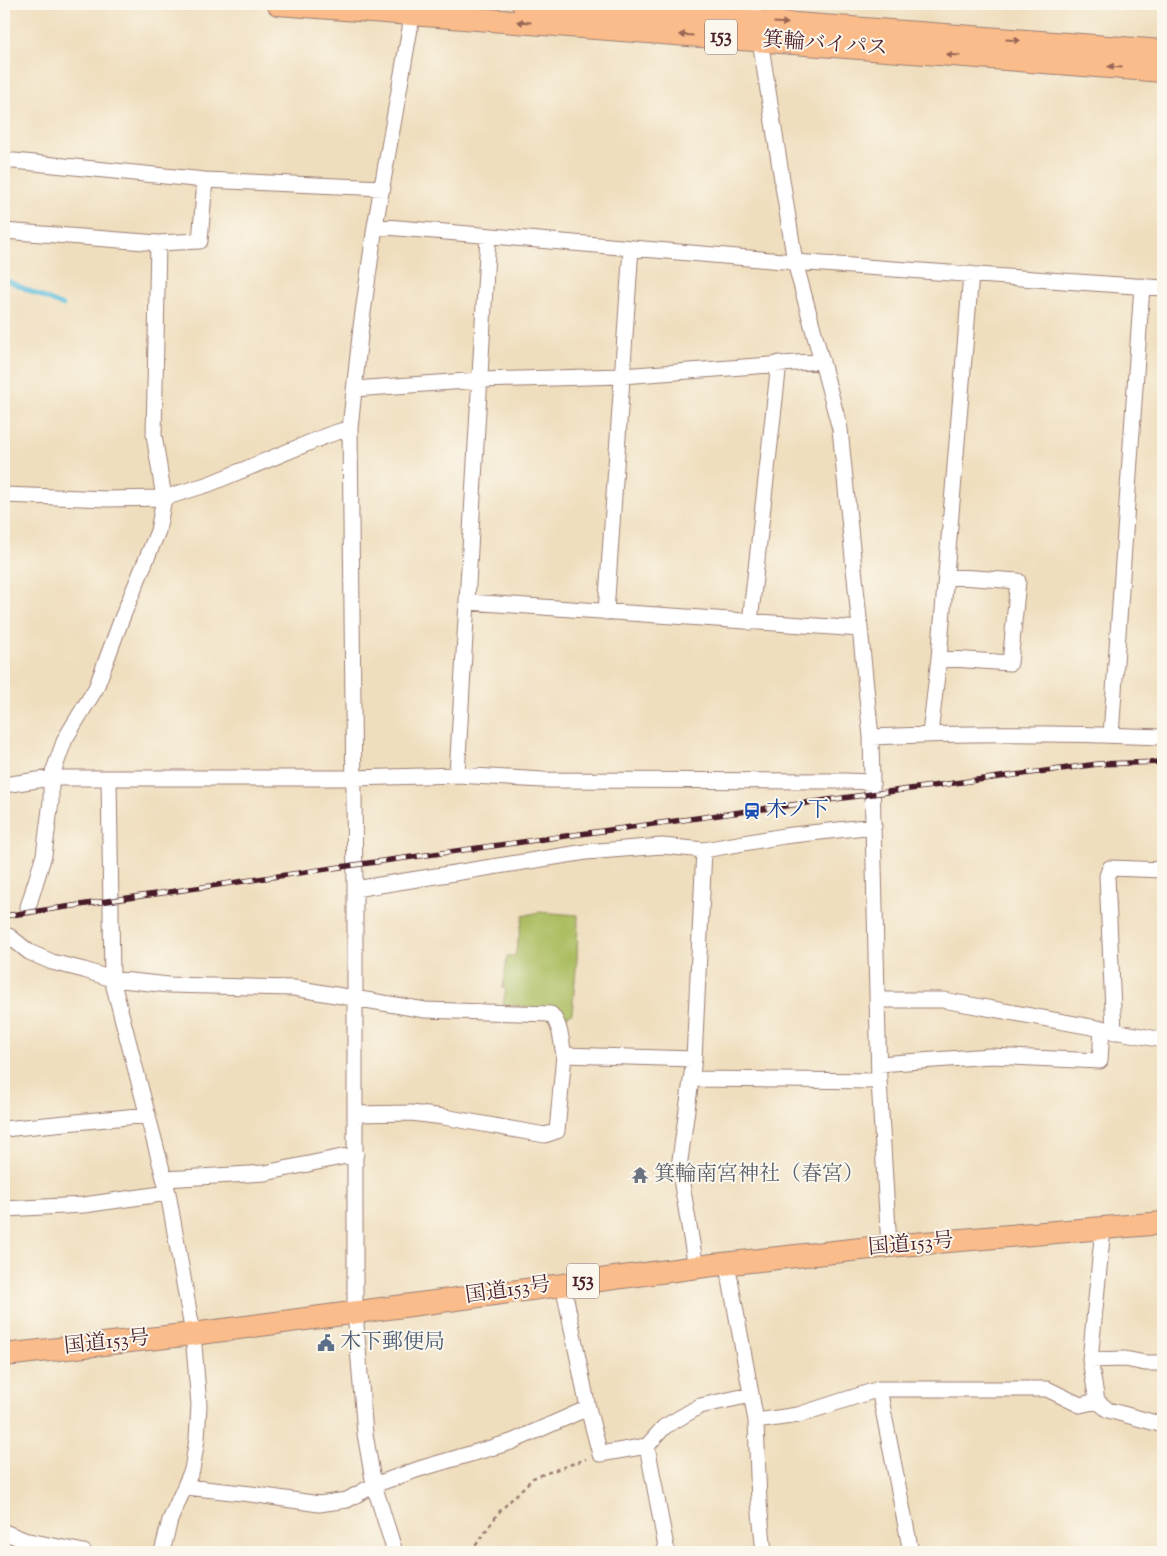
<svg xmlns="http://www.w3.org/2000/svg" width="1167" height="1556" viewBox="0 0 1167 1556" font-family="'Sorts Mill Goudy','Noto Serif JP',serif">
  <rect width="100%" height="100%" fill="#fbf7ec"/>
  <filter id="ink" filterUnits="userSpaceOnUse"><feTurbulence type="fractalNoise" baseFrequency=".02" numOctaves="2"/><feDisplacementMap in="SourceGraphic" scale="10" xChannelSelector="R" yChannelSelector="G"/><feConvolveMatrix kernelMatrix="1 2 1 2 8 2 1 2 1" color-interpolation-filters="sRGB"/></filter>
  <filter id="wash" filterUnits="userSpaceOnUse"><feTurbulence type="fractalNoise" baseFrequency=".0096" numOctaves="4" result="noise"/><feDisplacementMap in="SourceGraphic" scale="20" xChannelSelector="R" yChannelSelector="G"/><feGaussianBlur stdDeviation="1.12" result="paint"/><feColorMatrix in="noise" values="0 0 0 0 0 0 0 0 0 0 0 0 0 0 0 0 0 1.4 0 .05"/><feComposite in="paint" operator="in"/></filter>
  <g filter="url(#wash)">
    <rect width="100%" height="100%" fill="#efdebd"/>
    <path fill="#abbd60" stroke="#7a6e46" d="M539 912 578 915 577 959 572 1013 567 1015 564 1039 554 1011 503 1004 506 989 503 988 507 956H515L523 916Z"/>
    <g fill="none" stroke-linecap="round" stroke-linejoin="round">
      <path stroke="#61bfdf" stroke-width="4.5" d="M4 279 63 306"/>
    </g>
  </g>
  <g filter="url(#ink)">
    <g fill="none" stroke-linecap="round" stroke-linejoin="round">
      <g stroke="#9c7e74" stroke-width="17">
        <path id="minor" d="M753 4 757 21
          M760 40 795 262 840 429 871 737 879 1081 889 1246
          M4 160 205 180 383 188
          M375 226 795 262 1163 288
          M4 231 158 243 154 435 164 498 158 531 122 618 96 688 65 739 51 778V801L44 855 28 907
          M158 243 200 241 205 180
          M354 389 480 380 622 376 822 361
          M4 495 107 499 164 498 209 484 328 435 350 428
          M468 602 860 629
          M606 612 631 248
          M750 622 779 363
          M939 658 1010 663 1018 581 946 576
          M930 734 939 658 971 274
          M1111 735 1142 286
          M871 737C968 732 1066 733 1163 737
          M457 775 488 236
          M109 778 112 979 168 1193 193 1334 199 1405 197 1439 192 1470 170 1520 162 1552
          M4 785 51 778H354L457 775 543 780 845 781 872 782
          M355 889 586 852 662 846 704 850 784 836 874 826
          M4 936H9L29 952 52 962 84 970 112 979 169 985 294 988 425 1010 551 1014C561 1025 561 1041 564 1055L694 1059
          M877 1000H943L1163 1040
          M1114 1032 1107 876 1110 868 1163 870
          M879 1064 990 1056 1100 1061 1102 1028
          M692 1079 879 1081
          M355 1114 411 1113 444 1117 545 1135 557 1131 564 1055
          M4 1129 148 1115
          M165 1179 265 1173 356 1154
          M4 1209 84 1205 168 1193
          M1103 1228 1090 1360 1097 1401 1108 1410 1163 1425
          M727 1263 756 1421 759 1503 764 1552
          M696 1267 679 1167 694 1059 704 850
          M563 1284 588 1408 600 1454 647 1446 664 1427 700 1406 751 1395
          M1090 1360 1125 1359 1145 1363H1163
          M879 1389H1047L1080 1405 1097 1401
          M756 1421 798 1415 879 1389 911 1552
          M647 1446 667 1552
          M186 1487 251 1494 319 1504 347 1500 374 1485 419 1469 511 1442 588 1408
          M4 1532 24 1540 84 1552
          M395 1552 374 1485 365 1434 355 1312V889L350 428 361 327 375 226 414 6"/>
      </g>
      <g stroke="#9c7e74" stroke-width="24">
        <path id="highway" d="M278 4 1163 71
          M523 4 1163 51
          M4 1355 193 1334 713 1265 889 1246 1163 1223"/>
      </g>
      <path stroke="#9c7e74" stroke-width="2.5" stroke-dasharray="4 4" stroke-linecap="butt" d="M471 1552 500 1511 533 1478 586 1459"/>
      <use href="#minor" stroke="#fff" stroke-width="15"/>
      <use href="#highway" stroke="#f9bc8a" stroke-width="22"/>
      <g stroke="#4a1f2b" stroke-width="5.5">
        <path id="rail" d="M4 916 354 865 872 794 1098 764 1163 762"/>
      </g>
      <use href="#rail" stroke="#fbf7ec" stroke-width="4" stroke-dasharray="11" stroke-linecap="butt"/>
    </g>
    <defs><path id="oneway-solid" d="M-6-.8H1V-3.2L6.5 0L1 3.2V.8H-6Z" transform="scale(1.25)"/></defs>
    <g fill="#996656">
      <use href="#oneway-solid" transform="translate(524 22) rotate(-176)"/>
      <use href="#oneway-solid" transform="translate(781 23) rotate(4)"/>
      <use href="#oneway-solid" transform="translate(686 35) rotate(-176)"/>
      <use href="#oneway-solid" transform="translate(1013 40) rotate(4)"/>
      <use href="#oneway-solid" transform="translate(953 55) rotate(-176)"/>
      <use href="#oneway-solid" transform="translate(1115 67) rotate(-176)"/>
    </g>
  </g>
  <defs>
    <g id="station-bare" transform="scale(1.35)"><path d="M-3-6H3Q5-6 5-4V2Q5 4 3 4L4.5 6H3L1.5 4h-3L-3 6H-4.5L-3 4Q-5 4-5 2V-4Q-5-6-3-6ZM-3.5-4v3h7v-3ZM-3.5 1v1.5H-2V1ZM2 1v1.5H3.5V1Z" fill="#1a4fb4" stroke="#fbf7ec" stroke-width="2.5" paint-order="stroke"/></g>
    <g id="temple-bare" transform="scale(1.35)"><path d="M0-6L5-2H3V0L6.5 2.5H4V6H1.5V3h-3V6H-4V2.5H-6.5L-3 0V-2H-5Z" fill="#6b7280" stroke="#fbf7ec" stroke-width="2.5" paint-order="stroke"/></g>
    <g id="civic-bare" transform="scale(1.35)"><path d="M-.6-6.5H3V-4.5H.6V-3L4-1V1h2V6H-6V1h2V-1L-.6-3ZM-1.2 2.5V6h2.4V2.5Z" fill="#5c6f8a" stroke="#fbf7ec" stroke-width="2.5" paint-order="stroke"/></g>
  </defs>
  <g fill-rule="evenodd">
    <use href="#station-bare" x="752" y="811"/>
    <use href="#temple-bare" x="640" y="1175"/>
    <use href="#civic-bare" x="326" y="1343"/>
  </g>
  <g text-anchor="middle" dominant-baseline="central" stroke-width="4" stroke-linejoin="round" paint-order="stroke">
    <g fill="#fbf7ec" stroke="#7f6065" stroke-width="1">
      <rect x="705" y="19.5" width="32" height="35" rx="4"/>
      <rect x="567" y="1263.5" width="32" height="35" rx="4"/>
    </g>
    <g font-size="20" font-weight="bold" fill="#4a1f2b">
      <text x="721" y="37">153</text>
      <text x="583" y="1281">153</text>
    </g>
    <g font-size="21" fill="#4a1f2b" stroke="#fbf7ec">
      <text transform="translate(825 45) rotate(4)">箕輪バイパス</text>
      <text transform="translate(911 1245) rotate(-5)">国道153号</text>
      <text transform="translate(508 1291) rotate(-8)">国道153号</text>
      <text transform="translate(107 1343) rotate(-6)">国道153号</text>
    </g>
    <g font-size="21" fill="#164399" stroke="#fbf7ec" text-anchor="start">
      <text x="766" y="811">木ノ下</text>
    </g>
    <g font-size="21" fill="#5b616d" stroke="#fbf7ec" text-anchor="start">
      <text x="654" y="1175">箕輪南宮神社（春宮）</text>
    </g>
    <g font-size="21" fill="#4e5e75" stroke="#fbf7ec" text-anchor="start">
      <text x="340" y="1343">木下郵便局</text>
    </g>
  </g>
  <rect width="1167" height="1556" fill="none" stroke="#fbf7ec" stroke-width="20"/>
</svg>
